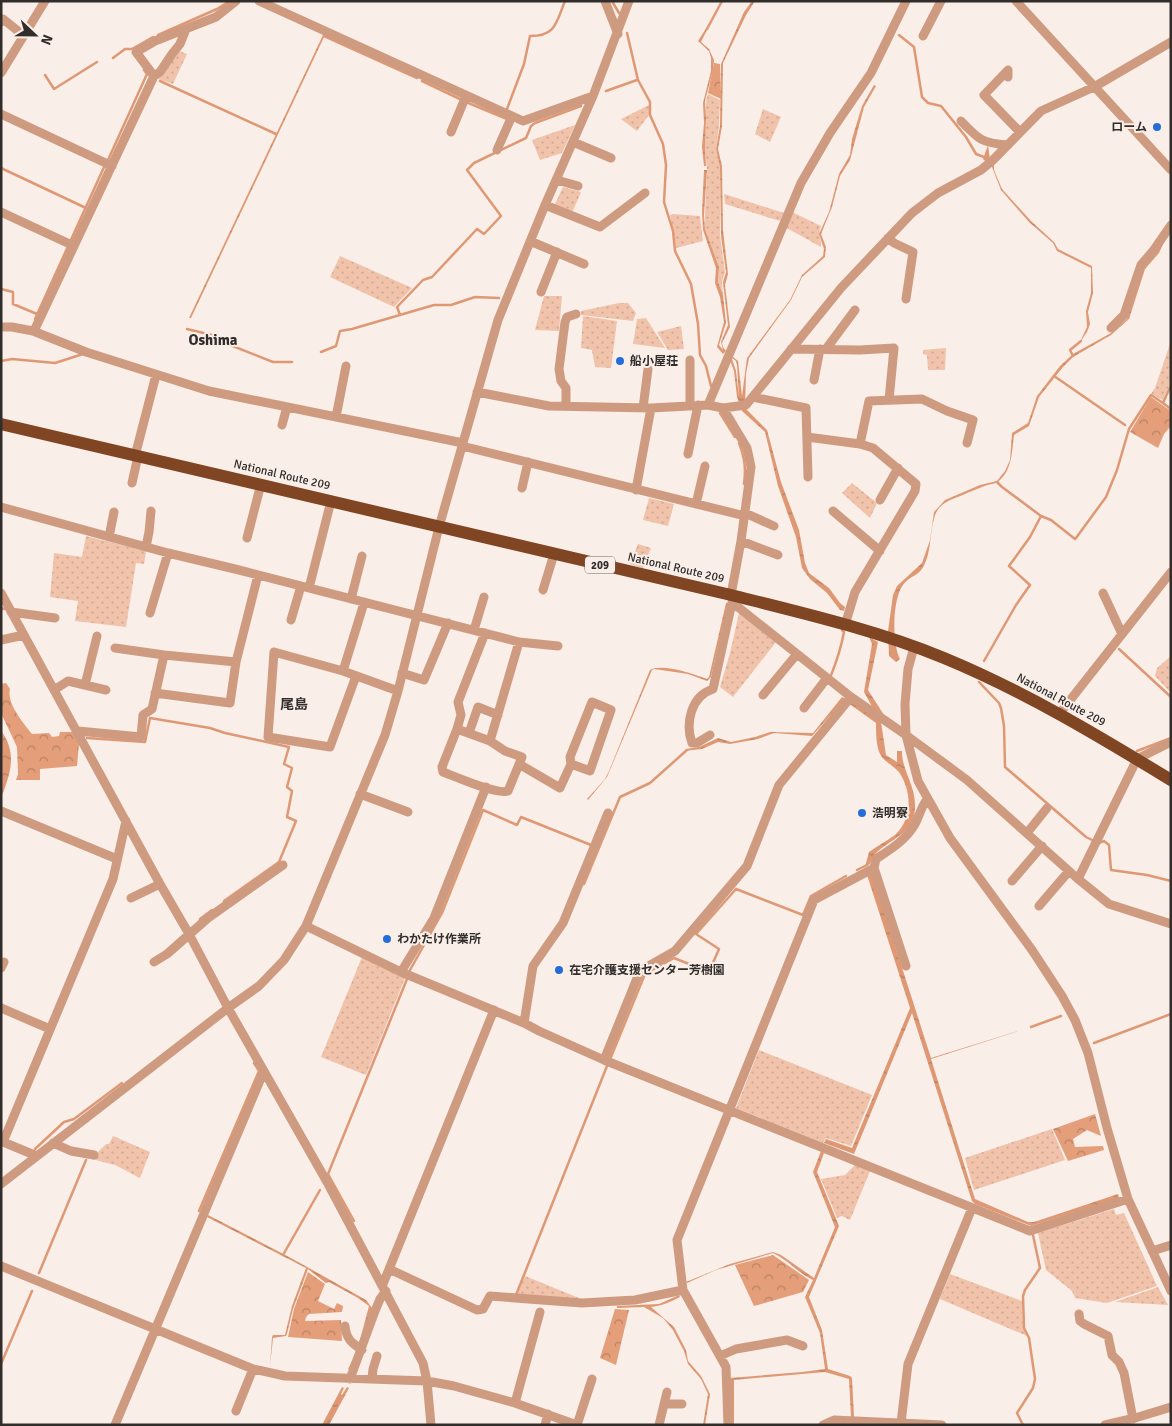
<svg xmlns="http://www.w3.org/2000/svg" width="1172" height="1426" viewBox="0 0 1172 1426" font-family="Signika,'Noto Sans JP',sans-serif">
  <defs>
    <pattern id="green-dots" width="8" height="8" patternUnits="userSpaceOnUse" patternTransform="scale(1.25)"><rect width="8" height="8" fill="#f1c3ab"/><path d="M2 2h.1M6 6h.1" fill="none" stroke="#cfa893" stroke-width="1.8" stroke-linecap="round"/></pattern>
    <pattern id="forest-crowns" width="20" height="18" patternUnits="userSpaceOnUse" patternTransform="scale(1.25)"><rect width="20" height="18" fill="#e49e79"/><path d="M2 6a3 3 0 1 1 6 0M12 15a3 3 0 1 1 6 0" fill="none" stroke="#b98163"/></pattern>
    <pattern id="water-ripples" width="26" height="14" patternUnits="userSpaceOnUse" patternTransform="scale(1.25)"><rect width="26" height="14" fill="#de9974"/><path d="M2 4q2-2 4 0t4 0M15 11q2-2 4 0t4 0" fill="none" stroke="#b57d5f"/></pattern>
  </defs>
  <rect width="100%" height="100%" fill="#faeee8"/>
  <path fill="url(#green-dots)" d="M179 51 187 54 173 84 158 79Z
    M708 94 720 100 719 125 716 149 720 167V235L725 272 722 282 723 295 718 282 719 267 705 229V214L707 170 705 146 706 101Z
    M649 105V115L637 131 621 119Z
    M763 109 781 117 770 142 755 134Z
    M575 125 562 153 540 160 532 140Z
    M563 187 581 192 572 213 554 206Z
    M724 194 784 213 780 221 725 204Z
    M792 212 821 226C817 237 822 238 821 247L785 227Z
    M673 214 700 216 703 241 676 248 670 215Z
    M340 256 412 288 394 307 330 277Z
    M544 296H562L559 331 535 330Z
    M619 303H628L636 313 633 321 581 315V311Z
    M583 316 617 321 611 368 595 367 592 350 581 348Z
    M646 318 665 348 633 344 637 319Z
    M681 326 684 349 668 350 657 332Z
    M1171 341V381L1163 400 1151 394 1155 388Z
    M946 348 945 370H928L927 355 923 354V350Z
    M852 483 877 503 870 518 842 493Z
    M649 498 674 504 668 526 643 520Z
    M86 536 146 551 144 564 136 563 126 627 75 621 78 601 50 597 54 553 82 557Z
    M638 544 651 548 643 568 630 564Z
    M739 613 776 642 733 697 720 687 730 653Z
    M1171 656V693L1155 676 1157 668Z
    M362 957 405 978 366 1075 321 1057Z
    M759 1050 872 1095 851 1146 826 1138 823 1143 736 1108Z
    M1052 1129 1065 1160 974 1190 965 1158Z
    M113 1136 150 1152 140 1178 115 1165 91 1159 106 1144H109Z
    M855 1165 870 1171 850 1220 842 1216 837 1218 821 1179 845 1175Z
    M1114 1209 1116 1215 1124 1213 1157 1286 1107 1303 1075 1298 1072 1291 1046 1270 1038 1233Z
    M950 1274 1022 1301 1023 1327 1027 1336 940 1299Z
    M525 1276 579 1298 578 1301 517 1295Z
    M1158 1287 1168 1305 1115 1302Z"/>
  <path fill="url(#forest-crowns)" d="M714 63 720 64 721 99 708 93Z
    M1151 397 1171 411V426L1164 434 1158 448 1130 432Z
    M6 683 10 689C6 703 24 724 32 734L49 733 52 737 59 736 60 732H75L79 744 77 766 40 769V780H16L18 774 17 747 1 713V684Z
    M1095 1114 1101 1136 1087 1130 1073 1139 1075 1147 1103 1146 1104 1150 1068 1161 1053 1129Z
    M773 1255 809 1280 803 1292 754 1306 735 1265Z
    M308 1272 325 1284 318 1301 334 1309 337 1303 343 1306 342 1312 309 1314 306 1317 305 1321 341 1320 342 1341 288 1337 294 1309Z
    M615 1309 629 1310 616 1365 600 1358Z"/>
  <path fill="url(#water-ripples)" d="M752 1H755L746 15 723 63 722 126 718 149 722 166 723 230 728 274 725 285 730 327 722 343 723 347 726 351 723 354 717 347 724 322 720 297 715 283 716 268 703 230 702 212 704 170H707L704 215 705 229 719 267 718 282 723 295 726 323 719 345 723 350 721 342 728 325 723 282 726 272 721 236 720 167 716 149 720 126 721 64 744 12Z
    M707 27 708 28 701 42 709 49 714 60 713 70 705 101 706 118 705 146 706 166H704L702 147 704 123 703 103 711 71V58L709 51 698 41Z
    M323 35H325L191 318H189Z
    M874 85 876 86 864 107 850 160 840 176 832 207 821 234 826 247 825 257 802 277 791 300 749 358 746 374 745 408 767 430 781 482 799 530 805 563 809 573 829 588 840 603 845 607 844 611 840 610 827 593 810 579 802 568 796 537 778 486 765 432 742 411 737 397 734 371 730 360 732 359 736 371 739 397 737 365 736 361 732 358 733 357 738 361 742 396 747 358 790 300 802 275 823 256 824 249 819 234 829 212 839 174 850 155 852 139 862 106Z
    M988 145 990 159 994 165V170L1002 189 1031 221 1054 242 1058 249 1092 266 1093 293 1088 312 1090 324 1087 332 1080 342 1087 327 1086 311 1091 293V268L1057 251 1053 243 1029 222 1001 190 992 167 983 159Z
    M1165 240 1159 253 1145 269 1129 319 1111 335 1073 357 1063 367 1039 397 1029 426 1014 435C1012 451 1012 470 999 481 997 483 995 483 992 484 982 486 976 490 967 493 957 498 948 499 940 507 930 517 932 543 927 558 920 579 913 572 903 585 892 599 892 645 900 659L896 662 889 656 888 631 893 595 897 586 922 563 930 540 934 512 945 500 980 485 997 481 1005 471 1010 460 1012 433 1028 423 1037 396 1060 366 1073 354 1111 333 1127 319 1142 271Z
    M726 603H728L711 677 707 681 688 674 654 669 652 670 607 777 588 800 587 799 605 779 609 771 650 670C662 663 694 674 707 679L709 677Z
    M869 637 878 642 868 690 884 715 881 722 886 755 897 762V751H902C902 772 916 785 915 808 915 839 875 842 870 864L865 867 869 852C877 846 887 841 895 835 913 818 912 792 899 772 893 765 884 762 880 754 876 745 876 733 876 723L844 700 812 736 774 733 758 739 730 744 718 742 702 749 685 751 686 749 699 747 718 738 731 742 755 737 770 732 813 733 842 697 875 712 864 692 872 644Z
    M1 731C18 753 10 775 1 798Z
    M872 874 931 1058 1031 1027 931 1059 975 1199 1028 1222H1034L1118 1194 1119 1198 1031 1226 975 1204 972 1201 912 1013 854 1154 824 1143 826 1139 852 1148 910 1008 867 875Z
    M821 1151 824 1153 817 1172 839 1226 809 1297 822 1330 828 1369 850 1376 852 1378 854 1417H851L849 1379 825 1372 734 1380V1425H730V1378L802 1372 825 1369 820 1333 805 1297 813 1280C798 1273 788 1260 773 1253L716 1270 687 1283 686 1282 730 1264 773 1252 781 1255 814 1278 835 1227 813 1172Z
    M208 1215 291 1258 366 1300 372 1308 352 1370 348 1369 357 1351 369 1306 358 1298 329 1282 326 1283 308 1269 293 1309 287 1334 286 1336 273 1338 270 1366 272 1337 273 1335H285L292 1306 306 1268 207 1217Z
    M679 1295 680 1297C671 1302 661 1306 651 1307L674 1327 686 1350 688 1361 701 1376 710 1394 705 1425H703L708 1394 701 1379 688 1364 684 1351 673 1330 663 1318 644 1307 617 1308V1306L659 1304Z
    M342 1387 344 1388 341 1394 342 1395 347 1387 349 1388 329 1425H322Z"/>
  <g fill="none" stroke-linecap="round" stroke-linejoin="round">
    <path stroke="#de9974" stroke-width="2.5" d="M612 1 619 13
      M707 29 722 1
      M627 33 638 80 650 102V115L663 144 666 165 664 202 673 231 675 251 691 284 698 324 700 355 706 366 711 386
      M158 35 217 9 228 2
      M899 35 914 47 922 97 928 103 941 106 966 137 976 154 984 157
      M324 36 417 78
      M113 58 125 49H132L153 37
      M45 75 54 89 97 62
      M160 81 276 134
      M422 81 462 100
      M606 91 637 80
      M466 102 507 119
      M507 109 524 64 530 36C556 36 556 23 565 1
      M108 160 147 74 144 70
      M1 168 86 208
      M1 289 13 292V304L37 314
      M400 315 397 307 423 280 432 277 477 229 484 234 501 216 467 170 474 163 526 138 531 126 535 123 581 106
      M35 319 105 165
      M187 329 224 338 225 343 273 362H292
      M321 352 336 346 340 331 352 329 434 305H451L475 297 499 298
      M1073 356 1070 350 1081 341
      M1 361 12 359 55 363 83 354
      M1054 376 1125 425
      M1163 403 1171 409
      M720 413 735 437
      M739 443C745 458 746 469 744 484
      M997 482 1002 487 1041 516
      M1076 538 1106 497 1117 470 1129 429 1151 395 1163 403 1171 385
      M1 608 4 609
      M1119 649 1171 697
      M984 661 1016 605 1030 585 1009 566 1030 537 1041 516 1051 520 1075 539
      M830 678C836 663 841 649 844 632L842 630
      M979 682 999 703 1001 708 1004 726 1005 767 1086 837 1094 841
      M87 738 145 742 150 718 210 728 225 733 289 747 284 764 292 768 287 787 292 791 287 817 296 821 279 862 224 901
      M1137 751 1171 738
      M1099 843 1104 841 1109 845 1111 870 1147 875 1171 881
      M857 870 867 865
      M584 884 620 797 650 783 687 750
      M200 919 212 910
      M410 970 442 913 483 810 517 825 521 817 591 845
      M1031 1027 1061 1016
      M1094 1043 1171 1014
      M611 1057 645 974 674 958 709 972 719 949 696 934 736 889 803 915 811 896 846 876
      M35 1149 64 1122 74 1119 122 1083
      M199 1211 259 1071 254 1063
      M354 1221 328 1174 407 979
      M283 1255 320 1190
      M39 1273 86 1160
      M516 1295 607 1066
      M1 1364 32 1291
      M1023 1425 1017 1413 1033 1388 1035 1379 1029 1338 1024 1328 1023 1296 1025 1290 1040 1268 1033 1235"/>
    <path stroke="#ce9b81" stroke-width="9" d="M259 1 523 121 593 96
      M605 1 618 34
      M1016 1 1171 170
      M1 22 3 19 23 35
      M923 36 941 1
      M1 73 45 1
      M154 76 136 52 155 41 216 17 236 1
      M1008 77V70L984 95 1020 132
      M1 114 112 166
      M961 121C979 140 982 143 1008 145
      M451 132 466 96
      M573 142 611 158
      M497 150 512 116
      M557 180 578 186
      M545 205 600 227 645 193
      M1 212 74 246
      M888 238 894 243 913 252 906 299
      M530 241 584 264
      M541 292 557 252
      M1 327H12L33 331 86 352 209 391 463 443
      M1111 328 1124 315 1141 265 1153 251 1171 225
      M34 331 154 76 160 72 172 54 180 44 186 29
      M791 349 860 350 894 348 889 400
      M826 349 855 310
      M814 380 820 349
      M477 392 549 406 651 408 708 405 723 408 746 405 841 288 912 213 938 193 981 170 993 160 1041 111 1094 87 1171 42
      M753 397 806 408 808 477
      M708 405 801 183 830 133 871 73 906 1
      M566 406V388L561 381 559 369 565 322 567 317 576 314
      M690 406V360
      M643 408 648 369
      M723 408 747 448 751 467 741 541 731 595
      M336 417 346 366
      M282 425 287 407
      M807 437 860 444 873 448 916 484 915 491 855 592 845 625
      M860 444 869 401 922 399 947 411 973 420 967 443
      M462 446 745 516
      M688 454 698 405
      M135 456 156 375
      M132 483 138 456
      M522 488 528 462
      M636 490 651 408
      M880 500 898 468
      M696 504 705 466
      M1 507 168 553 235 569 519 642 558 646
      M833 511 880 551
      M745 513 774 526
      M109 537 114 512
      M247 538 261 484
      M741 541 778 555
      M146 547 149 532 151 511
      M309 588 331 501
      M543 590 554 554
      M1 593 160 884 189 934 228 1008 327 1182 423 1363 427 1381 431 1425
      M1103 593 1122 634
      M351 599 362 556
      M733 603 851 697 906 735 967 780 1078 879 1109 904 1171 924
      M11 612 55 618
      M150 613 168 553
      M291 620 301 586
      M474 630 484 597
      M1 640 24 635
      M914 647 908 669 905 704 906 735 918 781 950 838 1032 950 1062 996 1075 1020 1088 1053 1107 1128 1128 1199 1171 1291
      M115 648 164 655
      M343 671 364 603
      M402 673 424 680 448 623
      M356 676 330 747 268 737 274 652 343 671 398 691
      M85 685 97 636
      M54 690 68 681 106 690
      M155 693 230 703 236 662
      M763 695 797 654
      M804 708 827 678
      M1060 713 1171 572
      M457 729 490 741 505 751 522 757 508 791C497 795 456 777 443 772L442 767Z
      M457 729 461 715 458 702 485 633
      M78 731 141 737 143 715 152 709 164 655 236 662 258 575
      M469 733 478 707 498 715
      M710 735 697 743H692C685 723 691 696 713 689L733 598
      M490 741 519 642
      M519 764 560 788 571 764 570 757 592 702 611 710 590 771 571 764
      M360 794 408 812
      M1 811 117 859
      M1027 833 1047 808
      M1078 879 1137 759 1171 742
      M1012 881 1042 846
      M131 898 160 884
      M1039 906 1069 871
      M306 926 401 972 524 1023 539 1031 604 1060 1030 1231 1128 1199
      M154 962 167 954 208 918 283 865
      M906 966 874 868 876 859C891 849 906 840 915 824 920 815 920 809 927 799
      M1 968 4 962
      M401 972 434 918 486 787
      M1 1008 50 1029
      M524 1023 533 966 563 923 608 813
      M604 1060 640 971 675 951 747 866 779 785 851 697
      M53 1143 71 1151 94 1155
      M37 1156 3 1142 113 879 126 821
      M1 1184 228 1008 259 986 284 960 306 926 385 735 398 691 439 527 498 320 545 205 593 96 629 1
      M1152 1251 1171 1245
      M1 1266 253 1369 285 1376 427 1381 454 1386 515 1403 577 1425
      M389 1269 477 1310 483 1309 490 1296 582 1303 635 1300 683 1290
      M383 1284 494 1010
      M1079 1314 1080 1321 1084 1324 1108 1336 1112 1355 1119 1362 1124 1373 1133 1419
      M345 1326C346 1339 352 1343 362 1350
      M720 1356 736 1349 787 1340 803 1346
      M350 1379 375 1311 380 1299 386 1291
      M372 1379 373 1369 377 1356
      M515 1403 540 1312
      M664 1404H682
      M236 1411 253 1369
      M901 1423 908 1364 972 1208
      M115 1425 264 1071
      M545 1425 548 1414
      M577 1425 592 1379
      M659 1425 667 1392
      M728 1425 726 1367 683 1290 677 1240 814 900 874 868
      M823 1425 834 1420 942 1425
      M1105 1425 1135 1418 1171 1407"/>
    <path stroke="#804522" stroke-width="12" d="M1 424 731 595C803 613 876 630 944 658 1024 691 1097 735 1171 780"/>
  </g>
  <g fill="#246dd9" stroke="#faeee8" stroke-width="2">
    <circle cx="1157" cy="127" r="5"/>
    <circle cx="620" cy="361" r="5"/>
    <circle cx="862" cy="813" r="5"/>
    <circle cx="387" cy="939" r="5"/>
    <circle cx="559" cy="970" r="5"/>
  </g>
  <g text-anchor="middle" dominant-baseline="central" stroke-width="4" stroke-linejoin="round" paint-order="stroke">
    <rect fill="#faeee8" stroke="#6d6763" stroke-width="1" x="585" y="556.5" width="30" height="17" rx="4"/>
    <g font-size="11" font-weight="bold" fill="#312d2a">
      <text x="600" y="565">209</text>
    </g>
    <g font-size="12" font-weight="bold" fill="#312d2a" stroke="#faeee8" text-anchor="start">
      <text x="1147" y="127" text-anchor="end">ローム</text>
      <text x="630" y="361">船小屋荘</text>
      <text x="872" y="813">浩明寮</text>
      <text x="397" y="939">わかたけ作業所</text>
      <text x="569" y="970">在宅介護支援センター芳樹園</text>
    </g>
    <g font-size="12" fill="#312d2a" stroke="#faeee8">
      <text transform="translate(282 475) rotate(13)">National Route 209</text>
      <text transform="translate(676 568) rotate(13)">National Route 209</text>
      <text transform="translate(1061 700) rotate(28)">National Route 209</text>
    </g>
    <g font-size="14" font-weight="bold" fill="#312d2a" stroke="#faeee8">
      <text x="294" y="704">尾島</text>
    </g>
    <g font-size="15" font-weight="bold" fill="#312d2a" stroke="#faeee8">
      <text x="213" y="340">Oshima</text>
    </g>
  </g>
  <rect width="1172" height="1426" fill="none" stroke="#312d2a" stroke-width="5"/>
  <g transform="translate(35 35) rotate(112)" stroke="#faeee8" stroke-width="4" paint-order="stroke">
  <path d="M0-4L9 19L0 12L-9 19Z" fill="#312d2a"/>
  <text y="-8" font-size="14" font-weight="bold" text-anchor="middle" fill="#312d2a">N</text>
  </g>
</svg>
